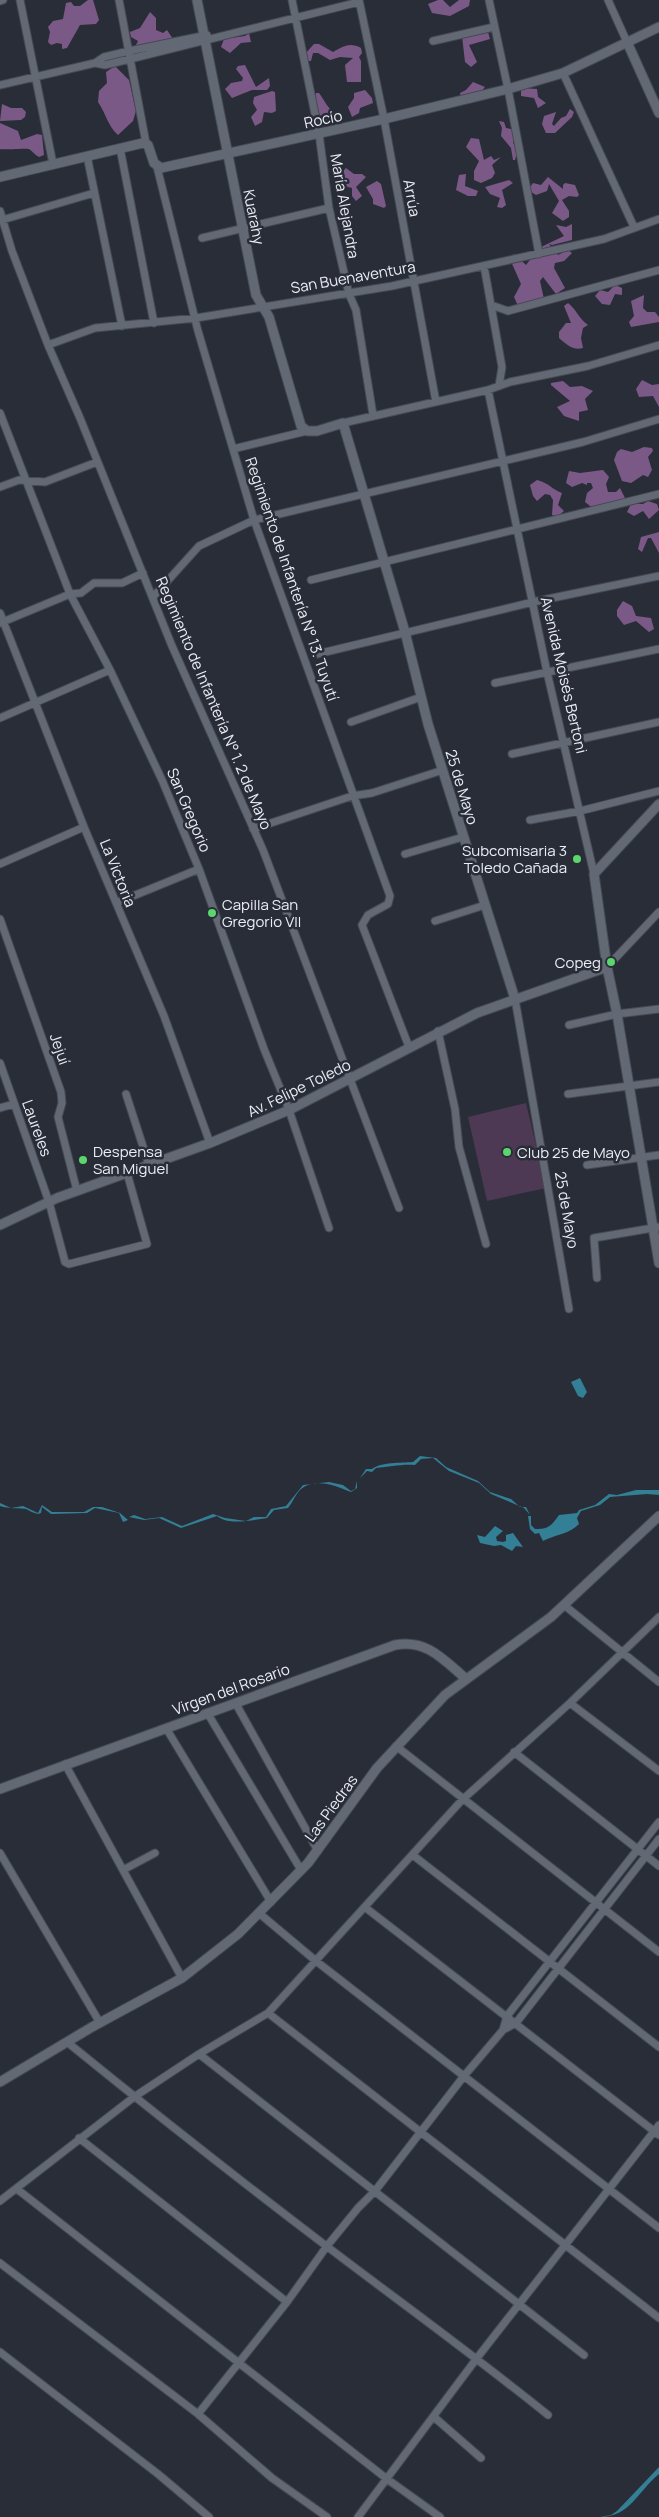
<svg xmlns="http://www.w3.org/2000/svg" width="659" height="2517" viewBox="0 0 659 2517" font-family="Manrope,sans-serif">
  <rect width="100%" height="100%" fill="#292d38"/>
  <path fill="#4d3953" d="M526 1103 546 1188 487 1201 468 1117Z"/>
  <path fill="#7b5987" d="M88 0H93L99 20 96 24 80 25 67 48 62 49V44L57 43 51 45 48 42 50 32 48 27 53 21 63 19 66 3 71 2 74 6H80Z
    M438 0H443L450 7 459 0H470L469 6 450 16 432 13 428 4Z
    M150 12 156 18V30L163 33 167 30 173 39 166 46 156 42 149 51 141 53 136 45 138 41 131 37 130 32 140 28Z
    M477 32H488L490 39 469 45 477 62 471 67 465 62 462 36Z
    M249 33 251 42 241 43 230 53 221 47 224 39 245 36Z
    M314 44H319L333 52C344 46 350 42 361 48L362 53 359 57 361 61V82H347L345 65 353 58 340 57 330 60 318 53H313L311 61H308L305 54Z
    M245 65 256 87 269 78 270 86 267 90H252L232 98 225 89 231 83 242 81 243 78 236 69 238 66Z
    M115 66 129 80 136 111 133 121 118 135C107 125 106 113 98 102L99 91 107 83 106 72Z
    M473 82 485 87 480 93H471L461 99 460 93 466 90Z
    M523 88 537 89 538 97 546 103 538 108 534 98 521 96V89Z
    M365 90 372 98 373 103 360 108 359 113 352 117 348 107 354 98V93Z
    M272 91 275 92 276 111 272 113 264 112 262 122 255 126 251 117 257 110 253 103 254 97Z
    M316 93H319C325 101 327 108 336 114L335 121 323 119C317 111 311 104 316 93Z
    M2 104 11 108H22L26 112 25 117 21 120 0 121Z
    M570 109 574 112 572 117 555 133H546L542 124 544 116 556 112 552 124 554 126 561 118 566 116Z
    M499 121 504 122 506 128 511 129 515 135 513 142 517 152 515 160H513L511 148 501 136 502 128Z
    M0 123 18 131 21 140 37 134 42 135 44 155 39 157C35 155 32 151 29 149 26 148 6 150 0 149Z
    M471 138 479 139 484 160 491 156 494 160 501 157 492 165 495 173 492 178 481 183 474 180V171L479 161 466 147Z
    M346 168 354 174H362L366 177 356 187 362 196 356 201 352 196V188L340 185V180L344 177 343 171Z
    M466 174 465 186 478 191 476 196H468L456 190 459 175Z
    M548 177 563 189V185L565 183 575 185 579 195 577 197 569 196 562 200 569 211V217L563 221 552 213 559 201 549 184 547 191 536 195 528 190 533 183 541 185Z
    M509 180 513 183 502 190 506 205 502 208 497 207 500 198 490 194 485 187Z
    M377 181 381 184 386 206 384 208 373 204V199L366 187Z
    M572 224V240L552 245 549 244 558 255 568 250 572 253 564 261 555 263 554 268 565 288 556 294 543 277 540 281 544 299C538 309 530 308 519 308L514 297 521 284 509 257 514 254 526 265 539 248 564 236 556 225 566 227Z
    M615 285 622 288V295L615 294 610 305 602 304 595 296 600 290 608 292Z
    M644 295 643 308 647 312H655L659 317V322L631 327 629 322 634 316 631 301Z
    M568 303C577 310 579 319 588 325L583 328 581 338 583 348C573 351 566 344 559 338V332L566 323H571L564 306Z
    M642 380 652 385 659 384V407L653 396 639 397 636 389Z
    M563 381 570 387 582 386 593 391 585 399 588 410 579 412V421L564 416 557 407 570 401 551 385V383Z
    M644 447 652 448 653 451 648 457 652 470 648 477 643 475 631 483 622 481 614 460 617 452 621 449 632 452Z
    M603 470 609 477 606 484 608 492H616L620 488 625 498 624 500 594 509 585 502 587 493 593 488 591 483H587V485L582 483 572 487 566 483 569 471 580 473Z
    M537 480C551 484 551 489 562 493L558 505 564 511 557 517 552 515 553 500 550 495 545 494 537 501 533 496 530 485Z
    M648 501 657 504 659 510 649 519 643 511 634 516 627 512 631 504H643Z
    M659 532V553L651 538H648L642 552 638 549 641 537Z
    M623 601 632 606 636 616 651 618 654 629 649 632 636 621 624 625 617 616V610Z"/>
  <path fill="#337f95" d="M580 1378 587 1392 583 1398 578 1396 571 1382Z
    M420 1456 436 1458 446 1467 478 1481 490 1492 511 1499 520 1507H526L530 1515 524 1508 491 1494 479 1483 449 1471 433 1458 421 1459 415 1465C400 1464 390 1467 376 1468L372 1472 367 1471 360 1478 366 1469H372C381 1462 401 1463 413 1462Z
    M357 1481V1488L351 1492C337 1486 313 1476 299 1491 295 1496 292 1503 288 1508L274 1510 267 1518C251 1520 230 1526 217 1516L181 1528 159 1518 144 1520 129 1517 134 1515 145 1519 162 1517 182 1526 213 1514 225 1518 246 1521 254 1517H266L271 1509 286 1506 303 1485 329 1482 343 1485 351 1491 355 1489Z
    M636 1490H659V1495L647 1494 610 1497 600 1505 581 1511 577 1518 579 1524C570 1534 554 1535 543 1541L539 1533 535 1534 530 1529 528 1516H531V1525L535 1529C549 1529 551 1526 559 1515L577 1513 579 1510 595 1505 609 1494 617 1495Z
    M0 1503 11 1508 23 1506 38 1513 42 1505 52 1512H84L93 1507H102L120 1513 128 1520 123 1522 119 1513 95 1508 87 1513 51 1514 42 1507 41 1513 38 1514C33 1513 30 1511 26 1509 21 1508 9 1509 0 1506Z
    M495 1526 503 1531 496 1537 497 1541 503 1542 506 1541V1535L513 1533 523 1547 516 1546 512 1551 501 1545 494 1546 480 1543 477 1535 485 1537Z
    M659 2467V2474C638 2491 630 2517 600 2517L611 2515 617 2511Z"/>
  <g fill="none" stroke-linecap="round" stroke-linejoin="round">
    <g stroke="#464a52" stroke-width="9">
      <path id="street" d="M20 0 53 164
        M119 0 146 143
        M292 0 319 134 329 208 349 294 356 310 373 415
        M359 0 384 119 436 402
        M489 0 508 89 539 254
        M608 0 627 42
        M0 1 3 0
        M433 41 494 27
        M95 63 105 65 130 59 359 2
        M563 73 634 227
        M0 85 95 63 104 57 129 51 207 35
        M120 148 154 323
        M87 156 122 326
        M157 167 198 331 254 520 390 896 388 904 368 915 362 925 409 1047
        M0 211 12 251 48 345 80 418 172 646 263 850 399 1208
        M2 220 94 193
        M202 238 329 208
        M484 266 502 367 499 386
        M491 305 508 311 659 270
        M48 345 95 328 196 318 392 286 604 239 659 219
        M488 390 547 672 594 874
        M0 413 70 594 110 670 162 780 199 869 264 1049 289 1110 329 1228
        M343 423 488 390 510 382 588 366 659 345
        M233 449 307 431
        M0 487 19 480 45 482 97 462
        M311 580 659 494
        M153 597 199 546 254 520 583 442 659 419
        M0 613 84 827 164 1016 210 1143
        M0 623 70 594 81 593 94 583H122L143 573
        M317 654 533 602 659 576
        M495 683 659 649
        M0 718 110 670
        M351 722 421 697
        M512 754 659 722
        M530 820 580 811 659 791
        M253 829 352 796 372 793 443 770
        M405 854 463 837
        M0 864 84 827
        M116 903 199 869
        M0 919 61 1092 62 1103 58 1117 77 1191
        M435 921 485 905
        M607 967 659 912
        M515 999 569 1309
        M569 1025 617 1014 659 1009
        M438 1031 455 1109 459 1147 486 1244
        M0 1063 49 1202 65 1262 69 1264 147 1244 127 1173
        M126 1094 149 1165
        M568 1094 659 1082
        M0 1108 14 1104
        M587 1165 659 1155
        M597 1278 594 1238 659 1227
        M564 1605 659 1682
        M570 1703 659 1771
        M236 1704 318 1851
        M208 1714 301 1870
        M166 1728 271 1902
        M396 1746 659 1952
        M514 1752 659 1866
        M65 1764 182 1978
        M0 1853 100 2023
        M414 1856 659 2047
        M123 1870 155 1853
        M366 1908 659 2135
        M260 1914 316 1961 659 2228
        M268 2013 659 2318
        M503 2030 507 2016 659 1822
        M67 2042C152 2111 238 2179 325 2245 400 2302 475 2356 548 2415
        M199 2054 584 2355
        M79 2138 287 2302
        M17 2189 387 2479 440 2517
        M0 2201 134 2097 199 2054 268 2013 462 1800 570 1703 659 1617
        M0 2263 198 2414 272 2478 327 2517
        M0 2352 158 2474 209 2517
        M198 2414 287 2302 327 2246 358 2208 375 2191 464 2076 503 2030 516 2023 659 1839
        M434 2417 481 2458
        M358 2517 477 2358 659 2125"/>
    </g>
    <g stroke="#464a52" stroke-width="11">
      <path id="secondary" d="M197 0 256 295 269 317 301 426 307 431H317L343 423 405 632 428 724 515 999
        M627 42 659 113
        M0 177 143 143 148 145 154 163 161 168 384 119 508 89 563 73 659 27
        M659 804 594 874 607 967 617 1014 659 1263
        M0 1225 57 1198 210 1143 289 1110 477 1013 607 967
        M0 1789 395 1645C426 1639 443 1659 465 1678
        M0 2082 92 2027 182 1978 238 1934 308 1863 377 1768 445 1695 551 1617 659 1516"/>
    </g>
    <use href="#street" stroke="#636875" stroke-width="7"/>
    <use href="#secondary" stroke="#636875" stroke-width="9"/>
  </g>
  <g fill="#5cd56d" stroke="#292d38" stroke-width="2">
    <circle cx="577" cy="859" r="5"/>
    <circle cx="212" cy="913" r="5"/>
    <circle cx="611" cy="962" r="5"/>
    <circle cx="507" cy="1152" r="5"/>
    <circle cx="83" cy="1160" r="5"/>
  </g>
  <g text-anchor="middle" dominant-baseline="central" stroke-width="5" stroke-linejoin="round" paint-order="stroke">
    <g font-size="15" fill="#eaedf4" stroke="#292d38">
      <text transform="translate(323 119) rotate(-12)">Rocío</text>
      <text transform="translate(412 198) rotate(80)">Arrúa</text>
      <text transform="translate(345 206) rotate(80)">María Alejandra</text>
      <text transform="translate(254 217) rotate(79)">Kuarahy</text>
      <text transform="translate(353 277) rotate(-10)">San Buenaventura</text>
      <text transform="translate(292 579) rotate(71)">Regimiento de Infantería N° 13. Tuyutí</text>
      <text transform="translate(564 675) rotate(77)">Avenida Moisés Bertoni</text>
      <text transform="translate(214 703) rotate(67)">Regimiento de Infantería N° 1. 2 de Mayo</text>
      <text transform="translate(462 787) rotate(73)">25 de Mayo</text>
      <text transform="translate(189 810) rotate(67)">San Gregorio</text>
      <text transform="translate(118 873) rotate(68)">La Victoria</text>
      <text transform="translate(60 1049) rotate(71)">Jejuí</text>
      <text transform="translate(299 1088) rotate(-26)">Av. Felipe Toledo</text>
      <text transform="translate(37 1128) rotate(70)">Laureles</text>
      <text transform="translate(567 1210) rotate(80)">25 de Mayo</text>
      <text transform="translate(231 1689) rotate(-20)">Virgen del Rosario</text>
      <text transform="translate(331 1808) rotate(-54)">Las Piedras</text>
    </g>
    <g font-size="15" fill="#eaedf4" stroke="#292d38" text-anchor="start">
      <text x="567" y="850" text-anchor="end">Subcomisaria 3<tspan x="567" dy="17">Toledo Cañada</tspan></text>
      <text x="222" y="904">Capilla San<tspan x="222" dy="17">Gregorio VII</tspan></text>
      <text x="601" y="962" text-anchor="end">Copeg</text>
      <text x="93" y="1151">Despensa<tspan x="93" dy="17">San Miguel</tspan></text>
      <text x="517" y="1152">Club 25 de Mayo</text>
    </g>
  </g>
</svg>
